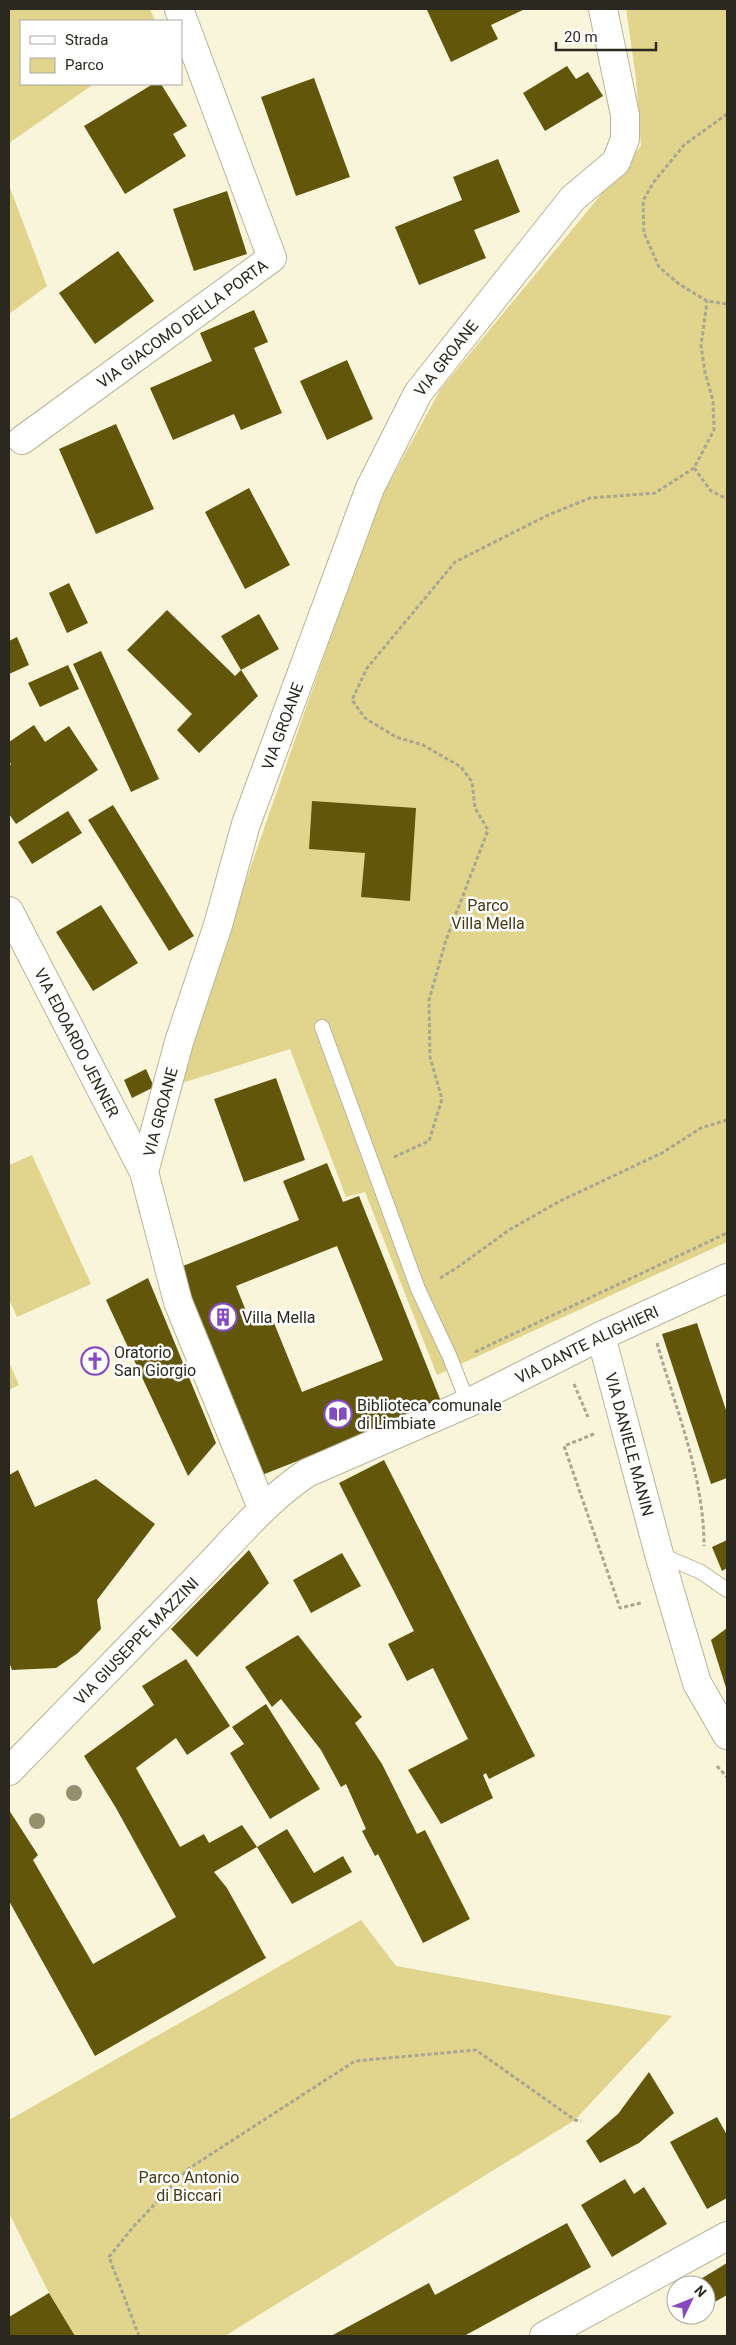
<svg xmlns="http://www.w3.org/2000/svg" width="736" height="2345" viewBox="0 0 736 2345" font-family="Roboto,sans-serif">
  <rect width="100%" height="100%" fill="#f9f5da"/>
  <path fill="#e1d58d" d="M9 9H150L155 21H21V84H94L9 143Z
    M626 9H727V1242L437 1375 365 1192 346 1197 290 1049 179 1084 237 906 376 507 440 390 641 146 636 79Z
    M9 185 47 286 9 314Z
    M32 1155 91 1284 17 1317 9 1299V1165Z
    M9 1362 19 1385 9 1390Z
    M361 1920 396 1966 672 2016 575 2120 225 2336H75L49 2293 9 2213V2120Z"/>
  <path fill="#62560a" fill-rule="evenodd" d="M430 9H525L491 25 498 39 451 62 427 10Z
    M567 66 576 79 588 72 603 96 545 131 523 93Z
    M314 78 350 177 296 196 261 97Z
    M153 84H161L187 126 173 134 186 156 125 194 84 126Z
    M498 159 520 212 474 230 486 258 419 285 395 227 462 200 453 177Z
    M227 191 247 254 194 271 173 209Z
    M118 251 154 301 95 344 59 293Z
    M254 310 268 342 254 348 282 413 241 430 234 414 173 440 150 388 212 361 200 333Z
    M347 360 373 419 327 440 300 381Z
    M116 424 154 509 96 534 59 449Z
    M249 488 290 565 245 589 205 512Z
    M69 583 88 623 67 633 49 593Z
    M167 610 235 676 241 670 258 696 199 753 177 730 192 714 127 650Z
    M259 614 279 649 241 670 221 636Z
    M17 637 29 665 9 674V641Z
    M101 651 159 779 131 792 73 664Z
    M68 665 79 689 40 707 28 683Z
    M34 725 45 742 69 726 98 770 16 824 9 814V766L11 764 9 761V742Z
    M312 801 416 808 410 901 361 897 365 853 309 849Z
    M113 805 194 936 169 951 88 820Z
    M68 811 82 833 32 864 18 842Z
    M101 905 138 963 93 991 56 932Z
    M146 1069 154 1087 132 1098 124 1080Z
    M276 1078 305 1160 244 1182 214 1099Z
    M327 1163 343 1202 359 1196 442 1404 262 1475 178 1268 299 1220 283 1181ZM337 1246 383 1360 302 1392 270 1313 250 1321 236 1286Z
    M148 1278 216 1443 188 1476 106 1300Z
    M697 1323 727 1413V1478L711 1484 662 1334Z
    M384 1460 535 1756 489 1779 486 1773 483 1775 493 1798 441 1824 408 1770 468 1739 433 1668 407 1681 388 1644 414 1631 339 1483Z
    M18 1470 35 1507 96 1479 155 1524 97 1600 101 1629 78 1653 56 1668 12 1670 9 1662V1475Z
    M727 1540V1568L722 1571 712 1547Z
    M249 1550 269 1583 197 1657 171 1629Z
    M342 1553 361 1586 311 1613 293 1580Z
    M727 1628V1691L711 1640Z
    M298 1635 362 1717 355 1723 382 1764 417 1834 425 1830 470 1919 423 1943 378 1854 375 1856 362 1831 366 1829 346 1784 341 1787 321 1750 281 1699 272 1707 245 1667Z
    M186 1659 230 1726 187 1755 176 1738 136 1768 180 1847 204 1834 209 1843 242 1825 257 1847 214 1872 227 1888 266 1958 95 2056 9 1901V1810L38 1855 33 1860 93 1964 176 1917 116 1808 84 1756 154 1705 142 1686Z
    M266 1704 320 1789 270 1819 230 1753 244 1744 232 1727Z
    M287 1829 314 1873 343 1856 352 1872 292 1904 257 1847Z
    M649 2072 674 2113 639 2143 600 2163 586 2141 618 2114Z
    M717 2117 727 2135V2198L707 2209 670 2142Z
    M625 2179 634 2194 644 2187 667 2224 612 2257 581 2205Z
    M567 2223 591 2267 464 2336H331L429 2283 435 2295Z
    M727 2263V2295L713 2303 706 2292V2285H702L699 2280Z
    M49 2293 75 2336H9V2317Z"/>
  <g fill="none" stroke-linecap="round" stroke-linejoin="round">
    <g stroke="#b9b49b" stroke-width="16">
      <path id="service" d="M322 1027 418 1289 449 1355 468 1403
        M659 1554 701 1572 727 1590"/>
    </g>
    <g stroke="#b9b49b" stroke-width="30">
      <g id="minor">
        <path id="s1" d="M22 440 272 258 179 9"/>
        <path id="s2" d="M9 911 144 1172"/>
        <path id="s3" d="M601 1336 659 1554 697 1683 727 1735"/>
        <path id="s4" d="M262 1508 178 1302 144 1172 179 1042 218 925 246 824 370 488 418 393 573 198 616 162 625 139V115L603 9"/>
        <path d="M544 2336 727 2236"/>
      </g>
    </g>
    <g stroke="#b9b49b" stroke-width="30">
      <g id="tertiary">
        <path id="s5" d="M9 1771C73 1706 136 1640 200 1575 236 1538 264 1502 307 1473L468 1403 601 1336 727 1278"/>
      </g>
    </g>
    <path stroke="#a9a692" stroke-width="3" stroke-dasharray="4 2.5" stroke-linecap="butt" d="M727 114 684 145 653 183 643 201 644 233 659 267 679 284 707 301 727 304
      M694 468 711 491 727 499
      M394 1157 429 1141 442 1099 430 1057 429 1000 446 940 488 830 475 808 472 782 461 767 423 745 396 737 365 718 352 700 367 668 455 562 546 516 590 498 655 493 694 468 714 430 713 401 705 372 701 346 707 301
      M440 1278 458 1267 509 1230 560 1201 662 1153 701 1128 727 1120
      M657 1343C676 1410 704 1476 704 1546
      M475 1352 727 1233
      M574 1384 588 1417
      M594 1434 564 1446 620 1608 641 1603
      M717 1766 727 1777
      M139 2336 109 2257 134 2226 188 2169 355 2061 476 2050 575 2120 581 2121"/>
    <use href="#service" stroke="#fff" stroke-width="14"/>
    <use href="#minor" stroke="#fff" stroke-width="28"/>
    <use href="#tertiary" stroke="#fff" stroke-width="28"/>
  </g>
  <g fill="#948f6d">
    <circle cx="74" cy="1793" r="8"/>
    <circle cx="37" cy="1821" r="8"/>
  </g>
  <defs>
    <g id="building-ring" transform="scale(1.4375)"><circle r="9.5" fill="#fff" stroke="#864ac0" stroke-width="1.5"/><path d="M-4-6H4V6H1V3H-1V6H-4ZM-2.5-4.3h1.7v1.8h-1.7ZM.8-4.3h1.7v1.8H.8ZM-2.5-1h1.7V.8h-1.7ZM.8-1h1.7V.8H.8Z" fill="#864ac0"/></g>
    <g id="church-ring" transform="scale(1.4375)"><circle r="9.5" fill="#fff" stroke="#864ac0" stroke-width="1.5"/><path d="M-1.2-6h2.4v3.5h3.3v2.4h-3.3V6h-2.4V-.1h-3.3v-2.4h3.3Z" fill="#864ac0"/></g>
    <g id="library-ring" transform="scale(1.4375)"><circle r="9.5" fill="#fff" stroke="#864ac0" stroke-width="1.5"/><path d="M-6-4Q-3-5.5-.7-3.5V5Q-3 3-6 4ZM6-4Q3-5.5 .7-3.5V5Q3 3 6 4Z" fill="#864ac0"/></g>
  </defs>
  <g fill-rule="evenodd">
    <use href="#building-ring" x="223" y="1317"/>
    <use href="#church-ring" x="95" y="1361"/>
    <use href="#library-ring" x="338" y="1414"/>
  </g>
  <g text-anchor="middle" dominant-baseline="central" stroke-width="5" stroke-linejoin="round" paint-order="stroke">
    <g font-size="16" fill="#2b291f" stroke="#fff">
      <text stroke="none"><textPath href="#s1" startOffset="198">VIA GIACOMO DELLA PORTA</textPath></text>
      <text stroke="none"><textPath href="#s4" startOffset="1229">VIA GROANE</textPath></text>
      <text stroke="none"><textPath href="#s4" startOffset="824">VIA GROANE</textPath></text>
      <text stroke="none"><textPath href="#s2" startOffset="148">VIA EDOARDO JENNER</textPath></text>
      <text stroke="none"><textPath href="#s4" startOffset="419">VIA GROANE</textPath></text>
      <text stroke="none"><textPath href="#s5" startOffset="730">VIA DANTE ALIGHIERI</textPath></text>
      <text stroke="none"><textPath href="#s3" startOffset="112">VIA DANIELE MANIN</textPath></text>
      <text stroke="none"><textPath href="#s5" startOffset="182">VIA GIUSEPPE MAZZINI</textPath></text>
    </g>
    <g font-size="16" fill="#423b14" stroke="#fff">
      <text x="488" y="905">Parco<tspan x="488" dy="18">Villa Mella</tspan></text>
      <text x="189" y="2177">Parco Antonio<tspan x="189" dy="18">di Biccari</tspan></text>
    </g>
    <g font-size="16" fill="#2b291f" stroke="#fff" text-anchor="start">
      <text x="242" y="1317">Villa Mella</text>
      <text x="114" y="1352">Oratorio<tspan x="114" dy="18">San Giorgio</tspan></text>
      <text x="357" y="1405">Biblioteca comunale<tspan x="357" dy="18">di Limbiate</tspan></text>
    </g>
  </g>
  <rect width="736" height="2345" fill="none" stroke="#2b291f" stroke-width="20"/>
  <rect x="20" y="20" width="162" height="65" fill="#ffffff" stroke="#aaa9a5"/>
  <rect x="30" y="36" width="25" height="8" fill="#ffffff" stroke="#aaa9a5"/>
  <text x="65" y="45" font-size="15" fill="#2b291f">Strada</text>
  <rect x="30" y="58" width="25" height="15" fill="#e1d58d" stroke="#aaa9a5"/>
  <text x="65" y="70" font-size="15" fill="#2b291f">Parco</text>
  <g transform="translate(691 2300) rotate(47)"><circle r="24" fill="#ffffff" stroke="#aaa9a5"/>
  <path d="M0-4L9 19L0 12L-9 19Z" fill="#864ac0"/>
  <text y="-8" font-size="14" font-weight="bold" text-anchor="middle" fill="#2b291f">N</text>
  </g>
  <path d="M556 42v8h100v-8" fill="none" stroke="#2b291f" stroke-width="2.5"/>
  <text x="564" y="42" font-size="15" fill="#2b291f" stroke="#ffffff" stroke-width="4" paint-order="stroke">20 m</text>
</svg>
